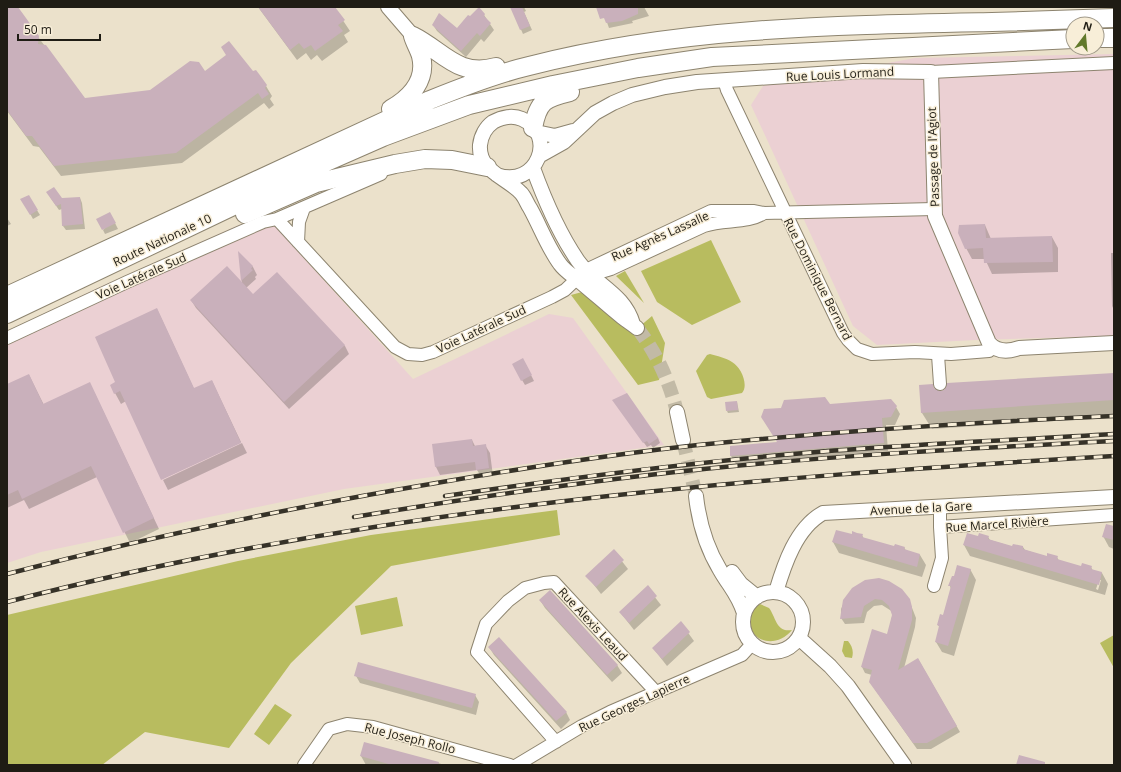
<svg xmlns="http://www.w3.org/2000/svg" width="1121" height="772" viewBox="0 0 1121 772" font-family="'Open Sans',sans-serif">
  <rect width="100%" height="100%" fill="#ebe1cb"/>
  <path fill="#ebd0d3" d="M1114 54V336L976 340 877 345 853 326 751 105 763 86 915 58Z
    M264 214 413 379 549 314 573 318 664 445 344 489 41 552 7 563V331L104 285Z"/>
  <path fill="#b8bc5f" d="M711 240 741 302 692 325 657 302 641 271Z
    M625 271 644 303 616 276Z
    M582 292 632 333 652 316 665 343 659 380 638 385 571 295Z
    M710 354C717 356 726 358 732 362 741 367 749 385 742 393L711 399 707 397 696 371 707 355Z
    M557 510 560 535 391 566 291 663 229 748 145 732 102 765H7V615L238 561 371 535Z
    M397 597 403 626 361 635 355 606Z
    M760 604 769 608C776 617 776 633 792 630 773 653 739 638 753 607Z
    M1114 635V668L1100 643Z
    M844 641H848C852 646 854 651 852 658L845 657 842 651Z
    M275 704 292 715 269 745 254 734Z"/>
  <path fill="#0003" fill-rule="evenodd" d="M7 7H16L84 99 151 91 205 72 227 56 253 73 266 86 272 96 270 99 274 105 269 109 264 103 182 163 61 176 39 147 33 146 7 111Z
    M258 7H334L350 31 344 35 348 42 322 61 317 55 311 60 306 53 297 60Z
    M511 7H524L526 11 524 12 532 30 523 34Z
    M617 7H644L649 16 632 21 633 23 609 28 603 11Z
    M484 15 494 30 484 42 481 39 466 57 437 31 433 25 457 29Z
    M28 196 40 215 33 219 22 199Z
    M50 197 61 199 80 198 82 203 85 229 66 230 63 226 62 209 59 210Z
    M7 218 11 224 7 226Z
    M113 219 118 229 105 234 103 230Z
    M985 225 991 239 1052 237 1058 248V272L992 274 985 259H972L966 248Z
    M239 253 253 267 257 275 255 277 256 279 246 288 253 296 277 274 345 346 349 354 289 409 196 308 191 300 242 284Z
    M1111 253H1114V310L1112 306Z
    M157 309 194 389 212 381 241 442 162 479 126 401 121 404 115 393 117 383Z
    M526 365 534 381 525 385 522 380Z
    M1114 374V417L932 429 922 413 920 386 940 393Z
    M29 375 44 405 95 394 159 529 130 543 97 477 29 509 24 500 7 508V385Z
    M737 402 739 412 728 413 727 411Z
    M617 405 658 438 660 443 653 448 651 445 647 447Z
    M830 405 896 407 900 414 895 425H886L888 451 736 464 731 456V447L778 443Z
    M472 440 475 446 485 445 490 453 493 476 482 478 477 470 440 475 436 467 433 445Z
    M242 443 247 453 168 490 163 480Z
    M1114 528V549L1109 547 1103 536Z
    M852 535H862L864 539 895 548 904 547 906 551 920 555 926 565 922 577 839 553 833 542Z
    M979 537H988L990 540 1013 547H1023L1025 550 1047 557H1057L1059 561 1082 567H1091L1093 571 1102 573 1108 584 1105 595 970 556 964 545ZM1099 580H1101L1098 590 1096 589Z
    M614 551 628 569 601 594 587 576Z
    M970 569 976 580 954 656 942 652 936 642 940 628 938 625 943 617 951 589 950 586Z
    M647 587 661 605 634 630 620 612Z
    M847 596 909 600 916 618 915 627 904 668 918 659 960 732 931 749H917L874 688 872 675 865 673 862 667 888 635 893 612 882 605 874 606 867 612 864 623 845 624 841 618V609Z
    M540 600 617 665 622 673 612 682 545 608Z
    M681 623 694 641 667 666 653 648Z
    M489 647 566 712 570 720 561 729 494 655Z
    M356 676 475 695 479 702 476 715 360 683Z
    M365 743 445 765H366L361 756Z"/>
  <path fill="#c9b0bb" d="M7 7H18L39 36 38 44 46 45 85 98 150 90 190 61 199 62 205 71 226 55 221 47 229 41 253 71 256 70 262 78 267 85 265 88 269 94 262 99 258 93 176 153 54 166 32 136H26L7 110Z
    M258 7H335L345 20 338 25 343 31 315 51 311 45 304 49 299 43 290 50Z
    M479 7 485 14 484 16 491 23 480 36 477 33 461 51 432 25 439 13 457 28 468 15 470 16Z
    M510 7H522L530 26 520 30Z
    M596 7H638V14L622 21 606 23 604 18 600 19Z
    M54 187 62 198 80 197 83 224 62 226 61 204 56 206 46 192Z
    M29 195 38 210 30 215 20 199Z
    M110 212 116 223 102 230 96 219Z
    M985 224 986 238 1052 236 1053 262 984 263 983 248 965 249 958 233 959 225Z
    M238 251 253 266 251 269 253 270 241 281 253 294 277 272 345 345 284 402 190 300 227 266 241 281Z
    M157 308 194 388 212 380 241 443 161 480 120 391 114 394 110 385 115 382 95 337Z
    M523 358 532 375 521 381 512 364Z
    M1114 373V400L921 413 919 385 933 384 934 388 940 391 944 390 947 383Z
    M29 374 43 404 90 382 154 518 123 533 91 466 22 499 18 490 7 495V384Z
    M627 393 658 438 649 444 647 441 643 443 612 400Z
    M825 397 830 404 891 399 897 406 891 417 882 418 884 443 730 456V446L777 442 761 417 764 409 781 408 784 400Z
    M737 401 738 410 726 411 725 402Z
    M472 439 473 446 486 444 489 468 476 470 475 462 435 467 432 444Z
    M1106 524 1114 526V540L1102 537Z
    M836 530 852 534V531L857 533 863 534 862 537 894 546 895 544 905 547 904 549 920 554 917 567 832 542Z
    M967 533 978 536 979 533 989 536 988 539 1012 546 1013 544 1023 546V549L1047 556V553L1058 556 1057 559 1081 566 1082 563 1092 566 1091 569 1102 572 1099 585 963 545Z
    M614 549 624 560 596 587 585 576Z
    M957 565 971 569 948 646 935 642 939 626 937 625 940 614 943 615 951 586H948L952 576H954Z
    M879 578 889 581 902 589 910 599 912 607V620L898 670 918 658 957 726 927 743H913L869 682 872 670 861 667 872 629 887 634 892 615 889 606 882 600 875 599 864 606 861 617 840 619 843 600 852 588 865 580Z
    M648 585 657 596 629 623 619 612Z
    M550 590 618 665 607 675 539 600Z
    M681 621 690 632 662 659 652 648Z
    M499 637 567 712 556 721 488 647Z
    M358 662 476 694 472 708 354 676Z
    M364 742 439 762 438 765H392L360 756Z
    M1019 755 1045 762V765H1016Z"/>
  <g fill="none" stroke-linecap="round" stroke-linejoin="round">
    <path stroke="#c2baa6" stroke-width="14" stroke-dasharray="14 7" stroke-linecap="butt" d="M637 328C657 353 669 381 677 412
      M683 440 696 496"/>
    <g stroke="#8d846f" stroke-width="14">
      <path id="minor" d="M931 72 1114 63
        M724 80 727 90 843 333 848 340 857 349 872 354 915 352 951 354 989 351 993 347
        M277 219 395 347 408 354 422 355 433 352 552 297 565 290 586 270 711 211H753L764 213 934 209
        M298 242 299 222 304 208
        M591 275 611 269 704 226C724 219 748 224 764 213
        M7 338 127 282 263 222 277 219 381 174
        M938 355 940 384
        M940 527V507
        M934 586 942 558 940 527 1114 515
        M556 742 477 652 486 624 508 601 525 588 544 583 554 582 655 691
        M304 765 329 729 347 724 373 727 510 765
        M517 765 582 726 610 712 742 655 752 644"/>
    </g>
    <g stroke="#8d846f" stroke-width="16">
      <path id="tertiary" d="M388 7 413 36
        M536 132 555 136 573 131
        M539 156 564 142 595 113 613 103 632 95 665 87 697 82 863 71 931 72 935 216 989 343C997 352 1008 352 1019 348L1114 343
        M533 168C545 201 558 232 578 261 595 285 624 293 633 324
        M497 175C537 189 558 135 522 119 513 115 502 117 493 122 486 127 481 136 480 145 478 171 506 177 521 193 525 197 527 204 530 208 540 226 548 248 560 264 565 271 572 275 578 280 593 292 607 305 622 317 627 321 632 324 637 328
        M677 412 683 440
        M696 496C699 523 706 547 720 570 729 586 738 594 744 613
        M732 572 741 584 757 597
        M776 592C784 565 796 528 823 513L1114 497
        M743 622a30 30 0 1 1 60 0a30 30 0 1 1-60 0Z
        M799 638 830 666 848 686 904 765"/>
    </g>
    <g stroke="#8d846f" stroke-width="20">
      <path id="primary" d="M413 36C443 51 458 78 496 67
        M1097 38H1114
        M391 109C410 98 427 80 421 56 419 49 415 43 413 36
        M533 128C538 101 545 98 570 92
        M245 214 316 183 395 164 425 159 452 160 487 167
        M7 296 430 100C462 87 495 74 529 66 680 27 837 25 992 22 1033 21 1073 19 1114 18
        M7 314 317 166 383 137 469 105 553 85 638 68 712 57 1073 39"/>
    </g>
    <use href="#minor" stroke="#fff" stroke-width="12"/>
    <use href="#tertiary" stroke="#fff" stroke-width="14"/>
    <use href="#primary" stroke="#fff" stroke-width="18"/>
    <g stroke="#363228" stroke-width="4.5">
      <path id="rail" d="M445 496C569 478 693 462 817 452 916 444 1015 440 1114 434
        M354 517C470 498 587 481 704 469 840 455 977 448 1114 441
        M7 574C152 536 299 506 448 481 531 467 615 454 698 445 837 431 975 422 1114 416
        M7 602C368 508 743 478 1114 456"/>
    </g>
    <use href="#rail" stroke="#f8eed8" stroke-width="3" stroke-dasharray="9" stroke-linecap="butt"/>
  </g>
  <g text-anchor="middle" dominant-baseline="central" stroke-width="3" stroke-linejoin="round" paint-order="stroke">
    <g font-size="12" fill="#1f1c14" stroke="#f8eed8">
      <text transform="translate(840 74) rotate(-3)">Rue Louis Lormand</text>
      <text transform="translate(933 157) rotate(-92)">Passage de l'Agiot</text>
      <text transform="translate(660 236) rotate(-24)">Rue Agnès Lassalle</text>
      <text transform="translate(162 240) rotate(-25)">Route Nationale 10</text>
      <text transform="translate(141 276) rotate(-24)">Voie Latérale Sud</text>
      <text transform="translate(818 279) rotate(63)">Rue Dominique Bernard</text>
      <text transform="translate(481 329) rotate(-25)">Voie Latérale Sud</text>
      <text transform="translate(921 508) rotate(-3)">Avenue de la Gare</text>
      <text transform="translate(997 524) rotate(-4)">Rue Marcel Rivière</text>
      <text transform="translate(593 624) rotate(47)">Rue Alexis Leaud</text>
      <text transform="translate(634 703) rotate(-25)">Rue Georges Lapierre</text>
      <text transform="translate(410 738) rotate(14)">Rue Joseph Rollo</text>
    </g>
  </g>
  <rect width="1121" height="772" fill="none" stroke="#1f1c14" stroke-width="16"/>
  <g transform="translate(1085 36) rotate(16)"><circle r="19" fill="#f8eed8" stroke="#a19a8a"/>
  <path d="M0-3L7 15L0 10L-7 15Z" fill="#62792b"/>
  <text y="-6" font-size="11" font-weight="bold" text-anchor="middle" fill="#1f1c14">N</text>
  </g>
  <path d="M18 34v6h82v-6" fill="none" stroke="#1f1c14" stroke-width="2"/>
  <text x="24" y="34" font-size="12" fill="#1f1c14" stroke="#f8eed8" stroke-width="3" paint-order="stroke">50 m</text>
</svg>
